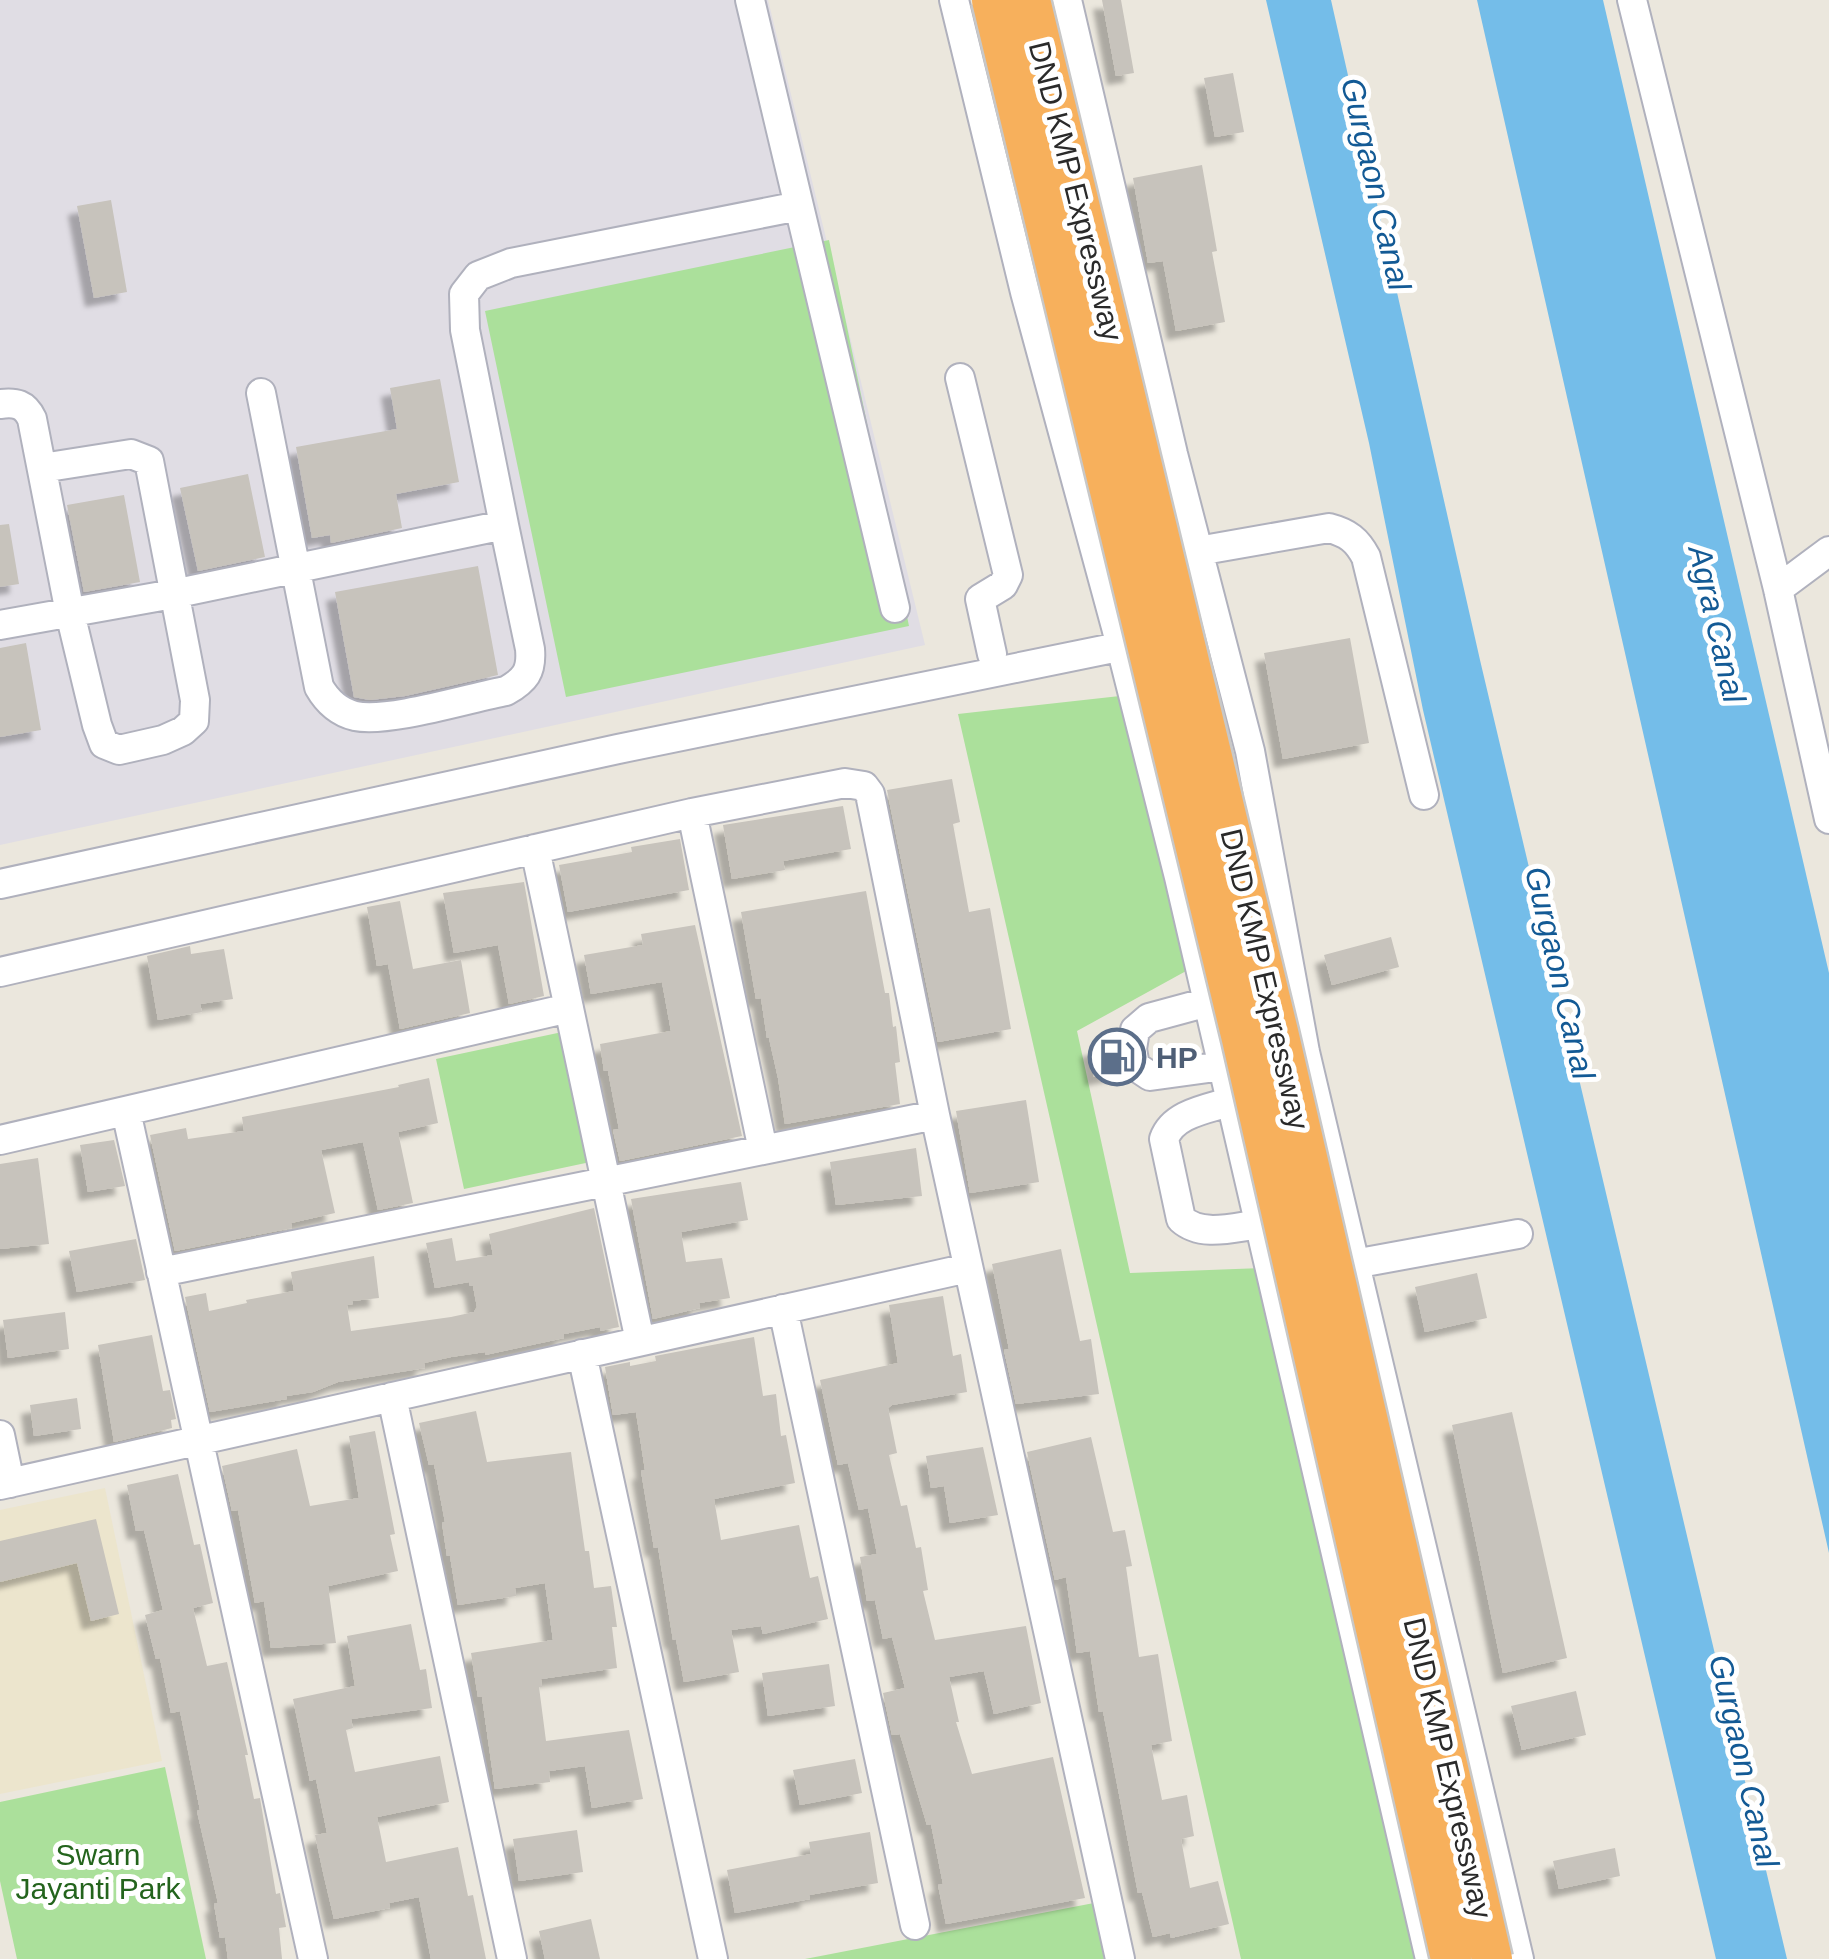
<svg xmlns="http://www.w3.org/2000/svg" width="1829" height="1959" viewBox="0 0 1829 1959" font-family="Helvetica,sans-serif">
  <defs>
    <filter id="shadow"><feDropShadow dx="-9" dy="9" stdDeviation="2.5" flood-color="#0004"/></filter>
  </defs>
  <rect width="100%" height="100%" fill="#ebe7dd"/>
  <path fill="#e0dde4" d="M0 0H768L925 645 0 845Z"/>
  <path fill="#ece5cd" d="M105 1488 162 1761 0 1794V1510Z"/>
  <path fill="#abe09b" d="M829 240 909 626 566 697 485 311Z
    M1138 694 1197 965 1077 1031 1130 1273 1262 1268 1421 1959H1241L958 714Z
    M567 1031 595 1161 464 1189 436 1059Z
    M165 1767 206 1959H17L0 1881V1802Z
    M1094 1903 1104 1959H805Z"/>
  <path fill="#74bde9" d="M1266 0H1331L1480 660 1787 1959H1716L1423 710 1369 443Z
    M1477 0H1603L1829 973V1553Z"/>
  <path fill="#c7c3bc" filter="url(#shadow)" d="M1102 0H1121L1134 73 1116 76Z
    M1233 73 1244 132 1215 137 1204 78Z
    M1202 165 1217 251 1212 252 1225 322 1176 331 1163 261 1148 263 1133 178Z
    M111 200 127 292 94 298 77 206Z
    M440 379 459 482 396 494 402 528 331 543 330 535 312 538 296 447 397 429 390 388Z
    M248 474 265 557 198 571 180 488Z
    M124 495 140 582 84 592 67 505Z
    M9 524 19 584 0 587V525Z
    M478 566 498 675 405 696 370 700 354 697 335 592Z
    M1350 638 1369 743 1283 759 1264 653Z
    M26 643 41 730 0 737V648Z
    M952 779 960 822 953 824 969 912 990 908 1011 1029 938 1042 887 790Z
    M843 806 851 849 783 861 785 870 732 879 723 825Z
    M680 839 689 890 568 912 559 865 632 852 631 847Z
    M524 882 544 996 509 1004 498 945 454 953 443 893Z
    M866 891 885 993H889L893 1027 896 1026 900 1062 895 1063 900 1104 785 1124 778 1078 769 1038H767L761 998 756 999 741 912Z
    M400 901 413 969 461 960 470 1013 400 1029 388 964 377 966 367 907Z
    M695 925 742 1136 620 1161 613 1130 619 1129 608 1071H604L600 1044 671 1031 662 982 591 994 584 955 643 945 641 934Z
    M1391 937 1399 967 1332 985 1324 955Z
    M190 946 191 954 224 949 233 999 200 1004 202 1012 158 1020 147 956Z
    M1115 1044 1119 1072 1094 1077 1089 1048Z
    M429 1078 438 1123 398 1132 413 1203 378 1210 363 1142 321 1150 335 1213 291 1223 292 1228 175 1251 150 1135 186 1128 188 1139 244 1131 242 1117 399 1087 398 1085Z
    M1026 1100 1039 1182 970 1193 956 1111Z
    M114 1140 125 1186 88 1192 80 1145Z
    M916 1148 922 1196 836 1205 830 1162Z
    M38 1158 49 1244 0 1249V1164Z
    M741 1182 748 1220 681 1232 686 1262 722 1258 730 1298 699 1303 700 1308 653 1319 631 1199Z
    M594 1208 619 1327 600 1331V1327L564 1334V1338L485 1355V1352L451 1357 424 1363 425 1368 338 1382 313 1392 286 1396 287 1399 210 1412 185 1297 206 1293 209 1311 247 1303 246 1300 294 1291 291 1272 374 1256 379 1298 352 1301 353 1304 347 1305 351 1331 451 1317 474 1312 477 1307 473 1286H470L469 1282 435 1288 426 1243 452 1238 456 1261 493 1255 489 1234Z
    M136 1239 145 1280 77 1292 69 1251Z
    M1061 1249 1080 1341 1091 1339 1099 1394 1016 1404 1004 1350 1009 1349 992 1264Z
    M1477 1273 1487 1318 1425 1332 1415 1287Z
    M943 1296 953 1356 961 1354 967 1392 892 1405 888 1408 897 1453 889 1455 901 1506 907 1505 916 1548 921 1547 928 1590 923 1591 935 1640 1026 1626 1041 1703 994 1714 984 1671 949 1677 959 1722H956L972 1774 1053 1757 1085 1898 946 1924 938 1885 943 1884 931 1824 927 1825 900 1734 892 1735 883 1693 905 1688 892 1637 883 1639 875 1600 867 1601 860 1557 877 1554 868 1508 859 1510 848 1463 838 1465 820 1380 898 1363 889 1305Z
    M65 1312 69 1349 8 1358 3 1320Z
    M152 1335 163 1391 170 1390 176 1419 171 1420 172 1428 114 1442 98 1345Z
    M754 1337 763 1396 776 1394 781 1436 786 1435 795 1483 714 1499 721 1540 799 1525 810 1578 818 1576 828 1619 763 1634 761 1626 731 1630 739 1672 684 1682 676 1639 673 1640 658 1547 654 1548 641 1471 645 1470 636 1412 613 1415 605 1367 630 1362V1366L656 1361 655 1356Z
    M77 1398 81 1429 34 1436 30 1405Z
    M476 1411 487 1462 571 1452 585 1551H589L594 1588 611 1586 617 1627H612L617 1668 541 1679 542 1687H539L546 1741 629 1730 643 1799 592 1808 585 1766 549 1771 550 1782 495 1789 482 1697H478L471 1653 553 1640 545 1583 515 1588 516 1596 458 1605 450 1556H447L442 1523 445 1522 434 1464 429 1465 419 1423Z
    M1512 1412 1567 1658 1503 1673 1452 1425Z
    M375 1431 395 1534 390 1535 398 1571 328 1586 336 1643 271 1648 264 1601 255 1603 238 1510 232 1511 222 1466 297 1449 310 1506 359 1498 349 1436Z
    M1091 1437 1113 1532 1125 1530 1132 1566 1126 1567 1139 1657 1158 1654 1172 1741 1151 1745 1162 1800 1187 1795 1194 1836 1181 1839 1190 1888 1218 1881 1229 1924 1171 1938 1170 1933 1153 1937 1142 1892 1138 1893 1103 1711 1099 1712 1090 1651 1077 1653 1066 1577 1055 1580 1027 1452Z
    M983 1447 998 1515 950 1523 944 1486 931 1488 926 1456Z
    M178 1474 194 1545 200 1544 213 1603 193 1608 207 1666 227 1662 248 1755H245L254 1799 260 1798 276 1894 280 1893 286 1927 279 1928 282 1959H228L225 1937 220 1938 214 1904 218 1903 197 1811 200 1810 180 1711 171 1713 160 1658 156 1659 145 1615 163 1610 144 1530 136 1531 127 1485Z
    M96 1519 119 1614 91 1621 77 1563 0 1582V1541Z
    M411 1624 420 1670 426 1669 432 1708 351 1719 353 1728 346 1730 355 1772 440 1756 449 1802 377 1817 386 1862 458 1847 468 1896 473 1895 486 1959H431L419 1897 389 1903 390 1908 334 1919 323 1872 315 1835 327 1833 316 1779 310 1781 293 1699 355 1686 347 1636Z
    M829 1664 835 1706 768 1716 762 1673Z
    M1576 1691 1586 1735 1522 1750 1511 1706Z
    M855 1759 862 1793 800 1805 793 1770Z
    M577 1830 583 1872 519 1881 513 1839Z
    M870 1832 878 1883 809 1895 810 1899 735 1913 727 1870 811 1854 809 1842Z
    M1615 1848 1620 1876 1559 1889 1553 1861Z
    M591 1919 600 1959H545L539 1931Z"/>
  <g fill="none" stroke-linecap="round" stroke-linejoin="round">
    <g stroke="#b0b1bd" stroke-width="32">
      <path id="minor" d="M954 0 1025 292 1116 627 1179 877 1430 1959
        M1067 0 1173 454 1250 751 1305 1052 1519 1959
        M1632 0 1778 589 1829 819
        M799 206 895 608
        M960 378 1008 575 1003 585 980 599 992 654
        M261 393 319 687C327 701 339 712 355 716 389 723 469 698 506 691 525 680 532 672 530 649L504 525
        M0 404C16 402 25 404 32 419L70 613 97 725 104 744 119 750 163 740 183 731 194 721 195 700 149 461 131 454 42 468
        M1198 551 1329 528C1348 533 1357 540 1366 557L1424 795
        M1778 589 1829 551
        M0 625 173 594 504 525 465 330 464 294 478 276 511 263 799 206 750 0
        M692 813 763 1150
        M535 849 640 1341
        M0 884 618 749 1138 643
        M0 972 692 813 845 783 864 786 870 794 935 1115 1120 1959
        M1208 1002 1149 1018 1135 1030 1132 1049 1135 1066 1150 1076 1223 1066
        M1232 1101C1208 1109 1173 1113 1164 1139L1181 1219C1202 1238 1234 1227 1261 1224
        M126 1111 313 1959
        M0 1140 569 1008
        M1354 1264 1518 1234
        M161 1272 935 1115
        M783 1309 915 1925
        M582 1354 713 1959
        M392 1397 512 1959
        M0 1435 10 1483
        M0 1485 968 1268"/>
    </g>
    <use href="#minor" stroke="#fff" stroke-width="28"/>
    <g stroke="#c8c8c8" stroke-width="45" stroke-linecap="butt">
      <path id="highway-bridge" d="M992 0 1242 1039 1451 1959
        M1030 0 1278 1032 1492 1959"/>
    </g>
    <use href="#highway-bridge" stroke="#f7b05c" stroke-width="40"/>
  </g>
  <defs>
    <g id="fuel-ring" transform="scale(2.875)"><circle r="9.5" fill="#fff" stroke="#5c6f8a" stroke-width="1.5"/><path d="M-5.5-6h7V0h2V4h1.3V-2.5L3-4.5l.8-.8L6-3V5H2.5V1h-1V6h-7ZM-4.2-4.7v3.2H.2V-4.7Z" fill="#5c6f8a"/></g>
  </defs>
  <g fill-rule="evenodd">
    <use href="#fuel-ring" x="1117" y="1057"/>
  </g>
  <g text-anchor="middle" dominant-baseline="central" stroke-width="10" stroke-linejoin="round" paint-order="stroke">
    <g font-size="30" fill="#2a2a2a" stroke="#fff">
      <text transform="translate(1076 191) rotate(76)">DND KMP Expressway</text>
      <text transform="translate(1265 979) rotate(77)">DND KMP Expressway</text>
      <text transform="translate(1448 1768) rotate(77)">DND KMP Expressway</text>
    </g>
    <g font-size="30" font-weight="bold" fill="#4e5e75" stroke="#fff" text-anchor="start">
      <text x="1156" y="1057">HP</text>
    </g>
    <g font-size="30" fill="#24641d" stroke="#fff">
      <text x="98" y="1854">Swarn<tspan x="98" dy="34">Jayanti Park</tspan></text>
    </g>
    <g font-size="32" font-style="italic" fill="#135a95" stroke="#fff">
      <text transform="translate(1376 184) rotate(77)">Gurgaon Canal</text>
      <text transform="translate(1717 624) rotate(77)">Agra Canal</text>
      <text transform="translate(1560 973) rotate(77)">Gurgaon Canal</text>
      <text transform="translate(1744 1761) rotate(77)">Gurgaon Canal</text>
    </g>
  </g>
</svg>
